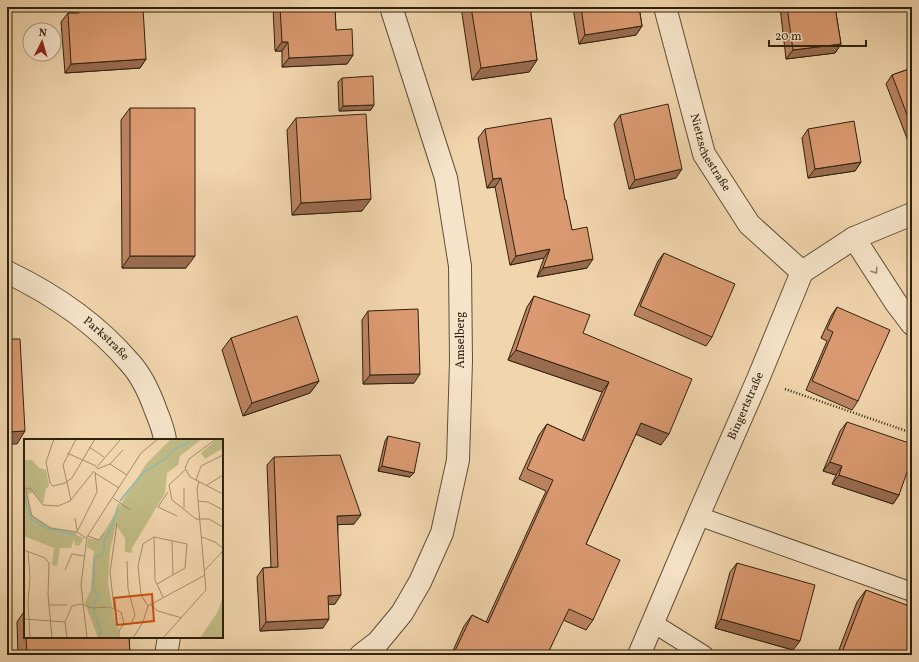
<svg xmlns="http://www.w3.org/2000/svg" width="919" height="662" viewBox="0 0 919 662" font-family="Vollkorn,serif">
  <rect width="100%" height="100%" fill="#f1d5ad"/>
  <filter id="stains"><feTurbulence type="fractalNoise" baseFrequency=".005" numOctaves="4"/><feColorMatrix values="0 0 0 0 .2 0 0 0 0 .09 0 0 0 0 .02 0 0 0 .5 -.17"/></filter>
  <radialGradient id="worn" r=".72"><stop offset=".6" stop-color="#630" stop-opacity="0"/><stop offset="1" stop-color="#630" stop-opacity=".3"/></radialGradient>
  <g fill="none" stroke-linecap="round" stroke-linejoin="round">
    <g stroke="#604f36" stroke-width="20">
      <path id="service" d="M698 516 912 592
        M653 623 704 655"/>
    </g>
    <g stroke="#604f36" stroke-width="24">
      <g id="minor">
        <path id="s1" d="M665 7 704 154 749 224 802 272"/>
        <path d="M854 238 896 303 912 324"/>
        <path d="M361 655 378 642 402 613 420 582 442 533 458 460 461 361 460 266 446 178 391 7"/>
        <path id="s2" d="M639 655 698 516 758 379 802 272 854 238 912 214"/>
      </g>
    </g>
    <g stroke="#604f36" stroke-width="24">
      <g id="tertiary">
        <path id="s3" d="M7 272C53 294 97 324 130 363 142 376 150 394 156 411 160 421 164 430 165 440"/>
        <path d="M166 655 169 637"/>
      </g>
    </g>
    <path stroke="#30220e" stroke-width="2.5" stroke-dasharray="1 2" stroke-linecap="butt" d="M785 389 912 433"/>
    <use href="#service" stroke="#f6e4ca" stroke-width="18"/>
    <use href="#minor" stroke="#f6e4ca" stroke-width="22"/>
    <use href="#tertiary" stroke="#f6e4ca" stroke-width="22"/>
  </g>
  <path fill="#bc8461" stroke="#30220e" d="M75 7H130V10L146 59 140 68 65 73 61 22 68 13H73L72 11Z
    M273 7H335L336 30 353 55 347 64 282 67V51H275Z
    M461 7H530L537 60 529 72 472 80Z
    M573 7H639L642 26 636 35 579 44 573 8Z
    M780 7H835L841 44 835 53 786 59Z
    M912 68V140L908 141 886 84 892 75Z
    M342 78 371 110 339 111 338 82Z
    M130 108 186 268H122L121 120Z
    M620 115 676 178 629 189 614 124Z
    M296 118 362 211 292 215 287 130Z
    M485 129 565 200 572 230 587 268 537 277 544 258 510 265 495 187 487 188 478 138Z
    M808 129 861 162 855 171 808 178 802 138Z
    M664 253 712 337 706 346 634 315 658 261Z
    M534 296 583 333 661 445 636 434 586 544 593 620 586 630 563 620 547 655H451L464 626 472 615 486 622 546 491 519 479 539 435 547 424 582 440 602 392 508 360 527 307Z
    M837 307 858 401 852 410 806 390 827 341 821 338 831 316Z
    M368 311 414 383 363 384 362 320Z
    M231 338 319 381 310 393 243 416 222 350Z
    M847 422 899 495 893 504 832 484 836 475 823 471 840 431Z
    M388 436 410 477 378 471 385 441Z
    M274 457 354 524H338L335 604H328L323 628 260 631 257 577 263 568 271 567 267 465Z
    M737 563 793 650 715 628 730 572Z
    M866 590 912 655H837L857 602Z
    M25 610V637H129L130 655H18L17 622Z"/>
  <path fill="#996c4f" stroke="#30220e" d="M642 26 636 35 579 44 585 35Z
    M282 42H288L282 51H275Z
    M841 44 835 53 786 59 793 50Z
    M353 55 347 64 282 67 289 58Z
    M146 59 140 68 65 73 71 64Z
    M537 60 529 72 472 80 481 68Z
    M374 105 371 110 339 111 343 106Z
    M912 135V140L908 141Z
    M861 162 855 171 808 178 815 169Z
    M682 169 676 178 629 189 635 180Z
    M501 178 495 187 487 188 493 179Z
    M371 199 362 211 292 215 301 203Z
    M550 249 544 258 510 265 516 256Z
    M130 256H195L186 268H122Z
    M593 259 587 268 537 277 543 268Z
    M516 350 609 382 602 392 508 360Z
    M420 374 414 383 363 384 370 375Z
    M319 381 310 393 243 416 252 403Z
    M641 423 669 434 661 445 633 433Z
    M25 431 17 444H7V432Z
    M830 462 842 466 836 475 823 471Z
    M382 466 414 473 410 477 378 471Z
    M839 475 899 495 893 504 832 484Z
    M361 515 354 524 331 525 337 516Z
    M341 595 335 604 322 605 328 596Z
    M329 619 323 628 260 631 266 622Z
    M721 619 800 641 793 650 715 628Z"/>
  <path fill="#db9a71" stroke="#30220e" d="M79 7H130V10L143 8 146 59 71 64 68 13H79Z
    M280 7H335L336 30 352 29 353 55 289 58 288 42H282Z
    M471 7H530L537 60 481 68Z
    M581 7H639L642 26 585 35Z
    M787 7H835L841 44 793 50Z
    M912 68V128L892 75Z
    M373 76 374 105 343 106 342 78Z
    M668 104 682 169 635 180 620 115Z
    M130 108H195V256H130Z
    M366 114 371 199 301 203 296 118Z
    M551 118 565 200H566L572 230 587 227 593 259 543 268 550 249 516 256 501 178 493 179 485 129Z
    M854 121 861 162 815 169 808 129Z
    M664 253 735 284 712 337 640 306Z
    M534 296 590 315 583 333 692 379 669 434 641 423 586 544 620 560 593 620 569 609 547 655H453L472 615 488 623 553 480 527 469 547 424 584 441 609 382 516 350Z
    M837 307 890 330 858 401 812 381 833 332 827 329Z
    M418 309 420 374 370 375 368 311Z
    M297 316 319 381 252 403 231 338Z
    M7 339H20L25 431 7 432Z
    M847 422 912 444V458L899 495 839 475 842 466 830 462Z
    M388 436 420 443 414 473 382 466Z
    M340 455 361 515 337 516 341 595 328 596 329 619 266 622 263 568 278 567 274 457Z
    M737 563 815 585 800 641 721 619Z
    M866 590 912 607V655H841Z
    M26 637H129L130 655H27Z"/>
  <defs><path id="oneway-chevron" d="M-2-3.5L2.5 0L-2 3.5" fill="none" stroke-width="1.6" stroke-linecap="round" stroke-linejoin="round"/></defs>
  <use stroke="#93836c" href="#oneway-chevron" transform="translate(875 271) rotate(57)"/>
  <g text-anchor="middle" dominant-baseline="central" stroke-width="3.5" stroke-linejoin="round" paint-order="stroke">
    <g font-size="12" fill="#30220e" stroke="#f6e4ca">
      <text stroke="none"><textPath href="#s1" startOffset="153">Nietzschestraße</textPath></text>
      <text stroke="none"><textPath href="#s3" startOffset="120">Parkstraße</textPath></text>
      <text transform="translate(461 340) rotate(-90)">Amselberg</text>
      <text stroke="none"><textPath href="#s2" startOffset="271">Bingertstraße</textPath></text>
    </g>
  </g>
  <g transform="translate(24 439)">
    <rect width="199" height="199" fill="#f1d5ad"/>
    <path d="M147 0H178L156 17 154 26 143 34 141 54 108 109V114L101 113V99L92 86 86 110 84 144 92 187 95 189 94 199H74L61 164 67 150 70 112 63 108 64 99 75 101 122 25ZM193 0H199V9L181 20 177 14ZM0 21H8L15 29 22 31 25 47 22 50 19 65 9 53 4 55 7 75 27 89 53 93 52 96 60 99 55 107 51 106 50 100 47 109H30L0 97ZM30 109H36L33 127 28 126ZM199 158V199H176L193 174Z" fill="#c1bb85"/>
    <path fill="none" stroke="#9bb9a6" stroke-width="2" d="M0 55 7 80 24 90 52 96M96 62 118 35 142 19 150 10 164 4 165 0M75 199 77 192 70 173 71 162 75 158 69 150 70 120 80 113V101L86 92 95 65"/>
    <path fill="none" stroke="#a48d6d" stroke-width="1" d="M30 0 22 23 26 44 29 47 41 44 48 39 71 0M192 0 165 20 161 29 166 38 199 55M65 8 80 18M43 14 72 27M86 25 99 11M72 29 97 0M73 30 86 25 103 36M161 31 145 46 148 61 172 80H185L199 88M71 34 95 49M172 41 177 27 199 16M0 44 8 77 27 89 53 93 62 99M183 46 199 36M160 49V69M2 50 6 49 19 66 34 67 46 62 70 32M144 53 134 68 153 77M89 59 106 71M47 61 39 26 52 0M174 62 184 63 199 71M51 79 53 91M53 93 73 53 71 33M64 97 75 101 80 94M130 98 131 141 139 158M178 98 191 103 199 109M148 102 149 136M0 111 21 119 25 124 24 156 28 199M4 112 6 138 4 164 6 199M41 131 48 115 60 117M180 132 199 112M126 165 134 172 158 179M25 166H43M124 167 117 156 114 127 119 105 130 98 163 105 161 129 133 145M90 169 86 133 93 84M0 180 41 183M99 186 107 185 111 176 104 150 103 122M43 199 41 183 48 167 56 165 69 169 85 168 97 173 100 184 95 192V199M63 199 57 146 63 98 117 14 134 0M109 199 119 183 124 167 181 136M139 199 182 151 173 50 175 42"/>
    <path fill="#cc510c" fill-opacity="0.15" stroke="#cc510c" stroke-width="2" d="M128 155 130 182 93 186 90 159Z"/>
    <rect width="199" height="199" fill="none" stroke="#30220e" stroke-width="2"/>
  </g>
  <rect width="919" height="662" fill="none" stroke="#f1d5ad" stroke-width="24"/>
  <rect x="8" y="8" width="903" height="646" fill="none" stroke="#30220e" stroke-width="2"/>
  <rect x="12" y="12" width="895" height="638" fill="none" stroke="#30220e"/>
  <g transform="translate(42 42) rotate(5)"><circle r="19" fill="#f6e4ca" stroke="#a7967f"/>
  <path d="M0-3L7 15L0 10L-7 15Z" fill="#8f2418"/>
  <text y="-6" font-size="11" font-weight="bold" text-anchor="middle" fill="#30220e">N</text>
  </g>
  <path d="M769 40v6h97v-6" fill="none" stroke="#30220e" stroke-width="2"/>
  <text x="775" y="40" font-size="12" fill="#30220e" stroke="#f6e4ca" stroke-width="3" paint-order="stroke">20 m</text>
  <rect width="100%" height="100%" filter="url(#stains)"/>
  <rect width="100%" height="100%" fill="url(#worn)"/>
</svg>
